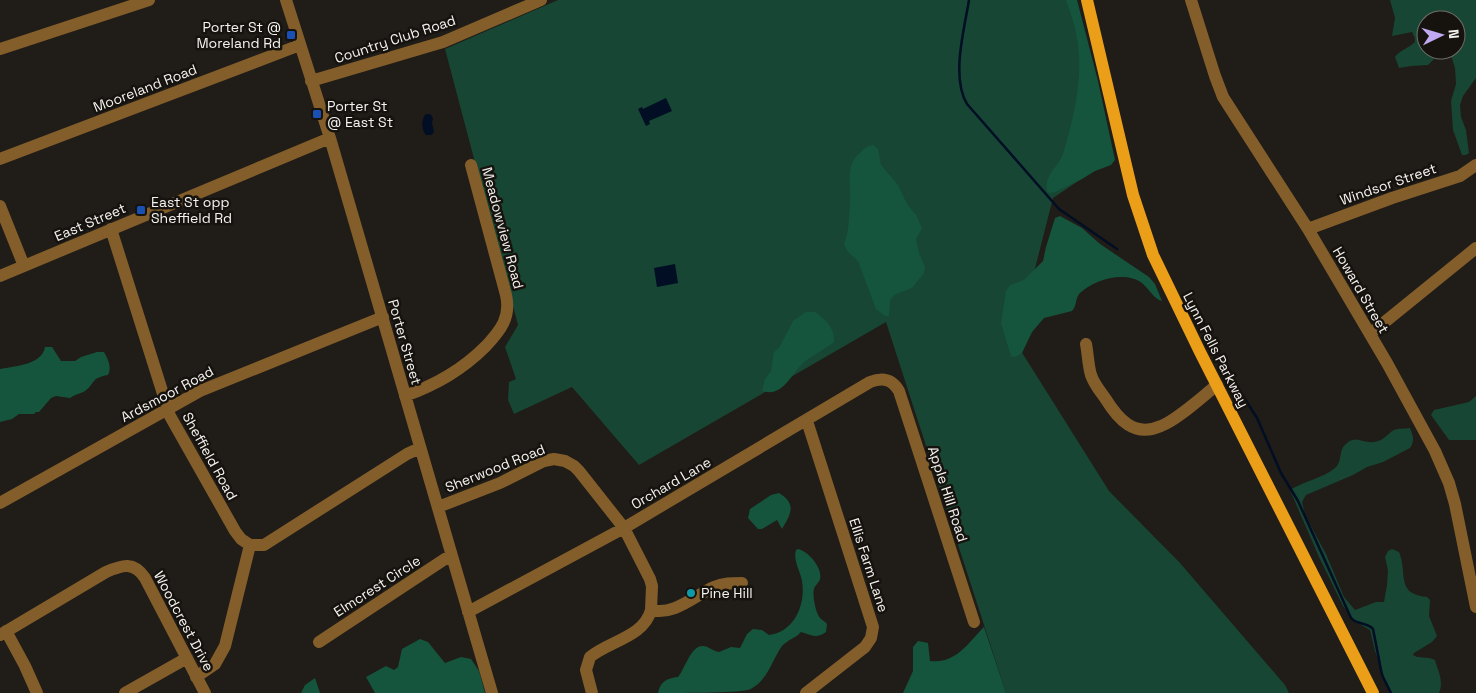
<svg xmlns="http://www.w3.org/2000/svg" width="1476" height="693" viewBox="0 0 1476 693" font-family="'Space Grotesk',sans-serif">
  <rect width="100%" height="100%" fill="#201c18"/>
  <path fill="#174634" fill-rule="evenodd" d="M558 0H1071L1108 161 1053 198 1016 343 1109 491 1180 563 1285 685 1289 693H1006L886 322 639 465 572 387 514 414 508 400 509 382 516 379 505 347 518 325 445 49Z
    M1390 0H1476V78L1463 96 1460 105 1461 117 1466 130 1469 153 1466 155H1462L1453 130 1451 101 1456 84 1455 68 1451 55 1436 57 1428 65 1411 66 1399 68 1395 57C1400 50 1409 48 1415 42V38L1412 32 1392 36 1395 18ZM1426 20H1456V50H1426Z
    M1476 396V440H1449L1431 415 1434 410 1469 402Z
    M1410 428C1413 435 1415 441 1410 448L1383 462 1367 467 1353 475 1306 495 1302 502 1305 515 1326 554 1344 597 1355 610 1376 602H1384L1387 585 1388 570 1385 557 1388 551 1392 549 1399 552C1408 573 1395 594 1427 597L1430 600 1429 616 1437 636 1432 642 1414 653 1413 655C1419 659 1427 656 1435 660 1438 671 1444 681 1439 693H1390L1375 651 1370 630 1356 622 1343 606 1319 557 1290 490C1304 481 1323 478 1335 468 1343 461 1338 450 1346 444 1356 434 1363 444 1374 442 1384 441 1387 434 1394 430 1398 428 1405 429 1410 428Z"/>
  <path fill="#15553e" d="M1066 0H1077L1098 81 1115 160 1111 165 1095 171 1082 179 1055 192 1049 193 1047 191C1044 174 1058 168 1063 154 1074 118 1085 71 1076 33 1074 22 1070 11 1066 0Z
    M873 145 878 149 881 165 898 185 907 204 916 215 922 228 916 239 919 253 925 267 924 273 912 288 894 295 890 300 889 316H885L876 309 858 261 848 252 844 244C849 232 849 218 850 205 852 188 844 165 860 153 865 148 866 146 873 145Z
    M1060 216 1082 228 1100 244 1149 277 1155 284 1162 301C1154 299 1149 289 1142 283 1125 270 1093 280 1080 293 1075 298 1077 306 1072 311L1044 318 1032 332 1022 353 1015 357 1011 356 1001 323 1006 291 1010 285 1024 280 1043 261 1046 247 1055 218Z
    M806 312H815C826 320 835 328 834 342 824 350 810 356 801 365 789 378 782 397 762 391L765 379 771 371 774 352 779 348 793 321Z
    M45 347H52L61 361H75L81 357 97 352H104C108 359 112 367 108 375 90 378 96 383 85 391 80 394 75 394 70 398L56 396 51 398 39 412H36L34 414H19L12 419 0 422V369C15 366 42 365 45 347Z
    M779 493C797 504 791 514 782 529L777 520 762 529H758L748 518 750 509 771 495Z
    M798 549C808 551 823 568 820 579 819 583 815 585 814 589 812 595 816 615 821 619 823 621 826 622 827 624L826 632C817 639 810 635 801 632 796 638 787 640 782 646 774 657 770 672 760 682 757 685 752 689 748 690 731 693 678 693 658 693 660 682 667 678 678 677 685 669 691 645 703 646 708 646 713 651 719 652L731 647 740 648 747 634 753 629 762 630 769 635C794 632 806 605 802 581 800 570 793 561 796 550Z
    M984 627 1006 693H903L913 671V647L918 641 928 643 930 661C956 664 968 643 984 627Z
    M420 639 428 642 445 663 461 657 471 659 479 671 485 693H375L366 677 386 666 394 670 398 667 402 649Z
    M315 678 320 693H301L305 685Z"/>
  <path fill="#010e23" d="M666 98 672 111 649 121 650 124 646 126 638 109 642 107 643 109Z
    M426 114H430L433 118 432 123 434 132 431 135H426C421 129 421 119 426 114Z
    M675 264 678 283 657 287 654 268Z"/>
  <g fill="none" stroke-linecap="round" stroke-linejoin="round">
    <path stroke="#010e23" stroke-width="2.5" d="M969 0C964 31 951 77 967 104L1059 209 1117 249
      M1195 305 1217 350
      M1239 390 1257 418 1281 473 1298 501 1351 618C1357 625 1367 622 1373 629L1382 675 1391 693"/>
    <path stroke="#835e2a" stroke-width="12" d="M286 0 330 138 492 693
      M1191 0 1215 76 1223 97 1308 229 1387 363 1435 451 1449 483 1455 504 1476 607
      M0 49 149 0
      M311 81 443 42 541 0
      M0 159 300 45
      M0 206 24 266
      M111 229 170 416 235 531 241 539 250 545
      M1308 229 1392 198 1460 176 1476 165
      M0 276 330 138
      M1370 334 1476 248
      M1086 344C1088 354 1088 365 1091 375 1094 384 1100 391 1105 398 1118 419 1134 438 1161 426 1177 420 1203 396 1217 385
      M405 396C437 384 462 370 486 346 501 330 511 317 506 295L471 165
      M0 503 200 391 383 317
      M438 507 500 483 544 461 554 459 565 461 574 466 579 471 624 528 650 579 652 586 651 610
      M468 612 624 528 870 382C883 377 892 379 899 391L974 622
      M6 631 25 666 37 693
      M0 635 106 572C122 565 134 561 145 578L205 693
      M319 642 451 555
      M196 677 215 664 225 646 250 545H264L407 454 420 448
      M125 693 187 658
      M592 693 586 670 590 657C609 641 644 637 651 610 674 616 694 596 714 587 723 583 732 583 742 583
      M806 693 865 647 871 638 873 627 807 421"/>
    <path stroke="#eb9e17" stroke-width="12" d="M1087 0 1133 195 1153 255 1200 352 1373 693"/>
  </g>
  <g fill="#1a4fb4" stroke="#16130f" stroke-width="2">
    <rect x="286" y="30" width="10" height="10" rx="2.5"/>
    <rect x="312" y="109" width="10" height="10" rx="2.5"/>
    <rect x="136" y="205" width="10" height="10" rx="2.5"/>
  </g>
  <circle fill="#0f9aa8" stroke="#16130f" stroke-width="2" cx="691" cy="593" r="5"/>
  <g text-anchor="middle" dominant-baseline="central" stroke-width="5" stroke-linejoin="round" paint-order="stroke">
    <g font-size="14" fill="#f5f3f0" stroke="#16130f" text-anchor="start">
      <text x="281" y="27" text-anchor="end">Porter St @<tspan x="281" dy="16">Moreland Rd</tspan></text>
      <text x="327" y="106">Porter St<tspan x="327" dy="16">@ East St</tspan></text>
      <text x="151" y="202">East St opp<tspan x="151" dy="16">Sheffield Rd</tspan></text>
      <text x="701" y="593">Pine Hill</text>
    </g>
    <g font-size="14" fill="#f5f3f0" stroke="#16130f">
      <text transform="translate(395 39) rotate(-18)">Country Club Road</text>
      <text transform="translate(145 88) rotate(-21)">Mooreland Road</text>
      <text transform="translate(1388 184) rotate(-19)">Windsor Street</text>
      <text transform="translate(90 222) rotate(-23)">East Street</text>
      <text transform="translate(503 228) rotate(75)">Meadowview Road</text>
      <text transform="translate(1361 290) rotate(60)">Howard Street</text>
      <text transform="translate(405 342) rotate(74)">Porter Street</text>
      <text transform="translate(1216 350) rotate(63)">Lynn Fells Parkway</text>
      <text transform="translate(167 394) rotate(-28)">Ardsmoor Road</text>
      <text transform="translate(210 456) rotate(61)">Sheffield Road</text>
      <text transform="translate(495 468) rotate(-22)">Sherwood Road</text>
      <text transform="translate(671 483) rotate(-30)">Orchard Lane</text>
      <text transform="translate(948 494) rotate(72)">Apple Hill Road</text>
      <text transform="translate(869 565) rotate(72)">Ellis Farm Lane</text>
      <text transform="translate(377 586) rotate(-33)">Elmcrest Circle</text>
      <text transform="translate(184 621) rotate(62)">Woodcrest Drive</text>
    </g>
  </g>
  <g transform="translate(1441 35) rotate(85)"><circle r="24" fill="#16130f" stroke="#6f6d69"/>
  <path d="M0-4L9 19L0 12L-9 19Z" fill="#c1a8f3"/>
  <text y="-8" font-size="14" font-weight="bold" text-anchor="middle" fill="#f5f3f0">N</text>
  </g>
</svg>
